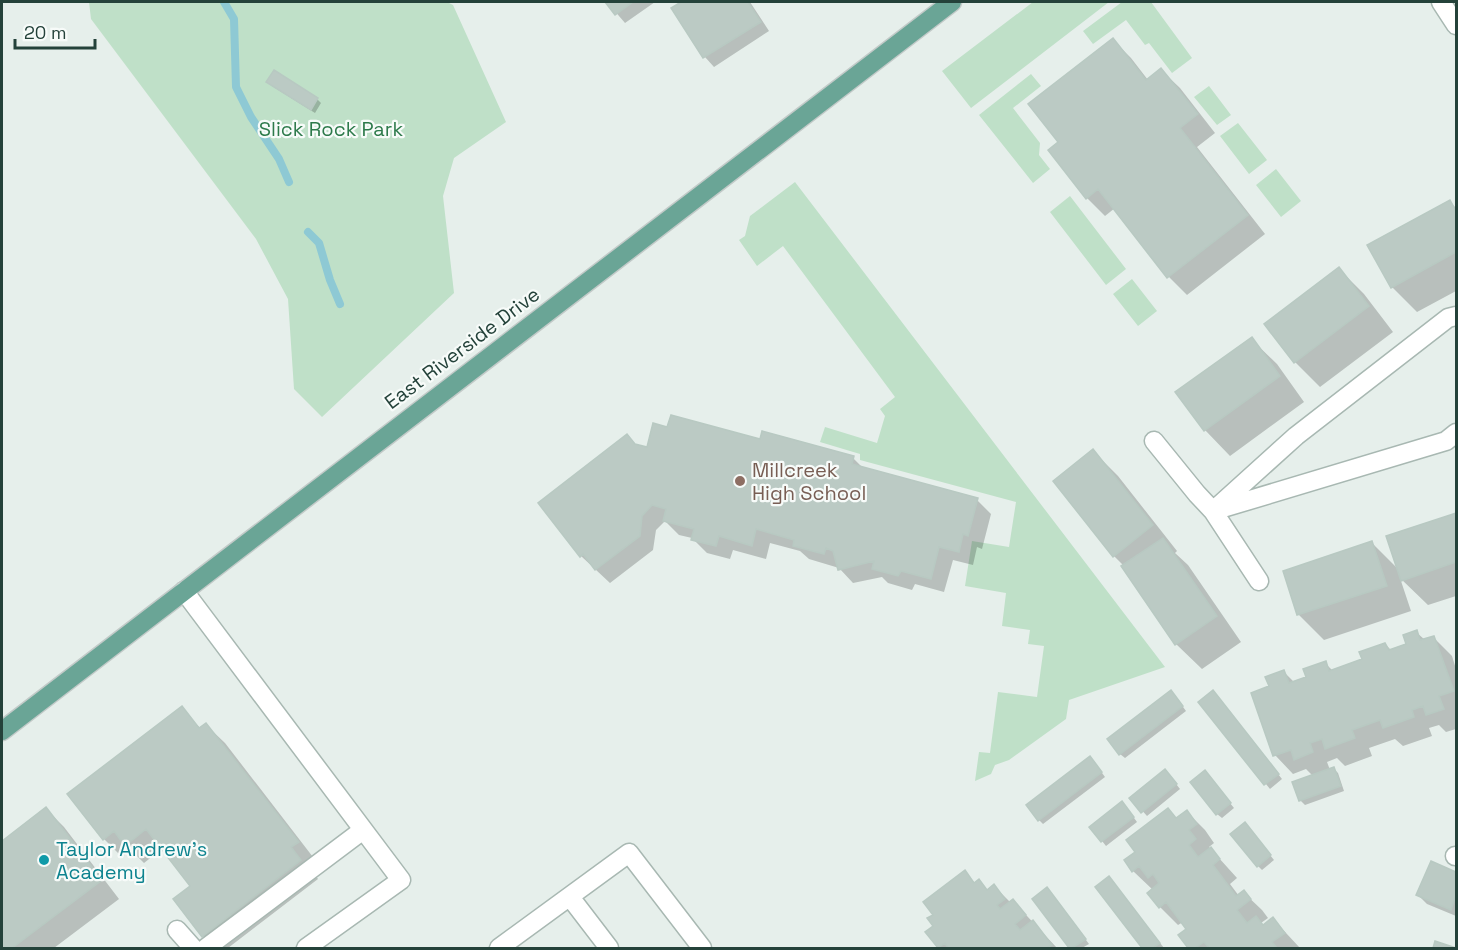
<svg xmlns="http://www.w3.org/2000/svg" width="1458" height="950" viewBox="0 0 1458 950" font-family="'Space Grotesk',sans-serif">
  <rect width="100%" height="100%" fill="#e6efeb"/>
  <path fill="#bfe0c8" d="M89 2H447L453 5 506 122 454 158 443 196 454 293 322 417 294 389 288 299 256 239 91 19Z
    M1033 2H1109L971 108 942 71Z
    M1122 2H1151L1192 58 1172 73 1149 43 1145 45 1126 20 1093 44 1083 31Z
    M1031 74 1041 86 1013 108 1040 143 1039 155 1050 169 1033 183 979 115Z
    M1209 86 1231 115 1217 125 1194 97Z
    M1238 123 1267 160 1249 174 1220 136Z
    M1276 169 1301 201 1281 217 1256 185Z
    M795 182 1165 667 1069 700 1066 719 1009 760 995 765 991 774 975 781 979 752 990 753 998 692 1037 697 1044 646 1028 644 1030 630 1002 626 1006 593 965 586 972 541 1009 547 1016 502 860 460V454L820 442 825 427 877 443 885 416 880 409 895 397 783 246 757 266 739 240 745 236 750 216Z
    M1070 196 1126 269 1106 285 1050 212Z
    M1132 279 1157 311 1138 326 1113 294Z"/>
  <path fill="#0003" d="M607 2H655L625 23Z
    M683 2H750L769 31 714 67 705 57 673 8Z
    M1113 40 1131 58 1148 80 1161 70 1180 88 1215 133 1197 147 1265 234 1187 295 1169 277 1115 208 1105 216 1087 198 1060 142Z
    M272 86 317 99 321 103 315 113Z
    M1450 202 1456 208V291L1417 312 1392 287Z
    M1339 269 1364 294 1393 332 1320 387 1295 362Z
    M1251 339 1277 364 1304 402 1230 456 1205 430Z
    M761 441 853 458 864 469 977 500 991 514 982 549 977 547 973 565 953 560 944 592 915 584 912 590 888 583 882 577 853 583 839 568 809 559 800 551 770 543 766 559 733 550 730 559 707 553 692 538 679 535 665 521 656 530 653 550 610 583 581 556 636 446 648 449Z
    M1093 451 1118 476 1177 551 1175 553 1188 565 1241 642 1202 669 1176 644 1124 566 1114 556Z
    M1456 514V596L1428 605 1400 578 1411 611 1324 640 1299 615 1284 572 1372 543 1400 571 1388 537Z
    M1416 632 1425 640 1433 637 1452 656 1456 669V729L1446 732 1439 725 1429 728 1432 736 1403 746 1395 739 1369 748 1372 756 1345 766 1337 758 1327 762 1330 770 1334 769 1338 773 1344 791 1305 805 1300 800 1313 776 1306 769 1293 774 1275 755 1271 687 1284 672 1295 683 1308 678 1325 663 1333 671 1364 660 1385 644 1392 651 1408 645Z
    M1175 696 1186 711 1125 758 1120 754Z
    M1217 697 1282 779 1270 789 1200 702Z
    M181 708 201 729 206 725 225 743 316 861 309 866 318 879 228 948H216L203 936 192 886 163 848 144 863 131 850 122 857 104 839Z
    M1094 762 1105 777 1043 824 1039 820Z
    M1169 775 1180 789 1147 816 1131 798Z
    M1209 777 1234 808 1222 818 1217 814Z
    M1126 807 1137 822 1106 846 1091 827Z
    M46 809 64 827 119 899 54 948H2V843Z
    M1168 810 1177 819 1187 812 1205 830 1214 843 1209 847 1237 878 1230 884 1239 896 1243 892 1262 910 1268 918 1261 923 1264 926 1273 919 1300 948H1190L1180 935 1188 929 1183 922 1178 925 1160 907 1153 890 1133 871 1137 852Z
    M1249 828 1274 860 1262 870 1258 866Z
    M1431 863 1456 874V916L1427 904 1418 895Z
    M964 872 976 884 979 881 988 891 994 886 1011 903 1013 901 1057 948H940L927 932 935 926V916Z
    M1113 882 1164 948H1144L1097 887Z
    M1051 893 1089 944 1082 948H1071L1034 899Z"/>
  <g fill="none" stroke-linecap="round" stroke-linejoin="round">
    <path stroke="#8ec9d4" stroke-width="8" d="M224 2 234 19 236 87 251 117 279 159 289 182
      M308 232 319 243 330 280 340 304"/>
  </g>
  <path fill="#bbcac4" stroke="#b8c9c2" stroke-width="1.5" d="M605 2H633L615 15Z
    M681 2H748L761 22 703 58 671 8Z
    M1113 38 1146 80 1161 68 1198 114 1180 128 1248 215 1167 278 1098 189 1086 199 1048 150 1058 142 1028 104Z
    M274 70 318 98 311 110 266 82Z
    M1450 200 1456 211V252L1391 288 1367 245Z
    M1339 267 1369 306 1294 363 1264 324Z
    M1252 337 1280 376 1204 431 1175 392Z
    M671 415 760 439 762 431 854 456 852 464 978 498 968 536 963 534 959 552 939 547 931 579 901 571 898 576 872 569 874 561 838 570 833 551 826 548 824 554 793 546 794 540 756 529 752 546 719 536 716 546 691 540 694 529 663 521 666 509 652 505 642 516 640 536 595 570 583 554 580 557 538 503 627 434 635 444 647 447 653 423 667 427Z
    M1093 449 1153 525 1113 557 1053 481Z
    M1456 513V562L1401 581 1386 536Z
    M1163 538 1217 616 1175 645 1121 566Z
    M1372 541 1387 586 1297 615 1283 571Z
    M1417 630 1420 640 1434 636 1454 691 1439 696 1444 709 1426 715 1423 706 1412 710 1414 717 1383 728 1380 720 1352 730 1355 738 1325 749 1322 739 1310 743 1313 752 1294 760 1291 750 1273 756 1251 693 1269 686 1265 677 1284 670 1289 683 1306 677 1303 669 1326 661 1329 671 1362 659 1359 652 1385 643 1389 650 1406 644 1403 635Z
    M1171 690 1183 706 1119 755 1107 739Z
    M1213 690 1279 774 1264 785 1198 702Z
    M182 706 199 728 206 723 299 842 291 847 301 860 202 937 173 899 190 886 146 829 125 846 114 831 103 840 67 794Z
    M1090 756 1102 772 1038 821 1026 805Z
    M1334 767 1341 786 1299 801 1292 782Z
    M1165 769 1177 784 1141 813 1129 798Z
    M1205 770 1231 803 1216 815 1190 782Z
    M1122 801 1134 817 1101 842 1089 827Z
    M46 807 102 880 12 948H2V841Z
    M1168 808 1176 818 1187 810 1197 824 1189 830 1196 839 1189 845 1198 857 1211 847 1220 859 1213 865 1236 896 1244 890 1251 899 1237 910 1247 923 1256 916 1263 925 1273 917 1285 933 1272 942 1277 948H1209L1204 942 1195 948H1188L1178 935 1186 929 1166 902 1159 908 1147 893 1159 883 1153 874 1148 878 1139 866 1132 872 1124 860 1135 852 1126 840Z
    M1245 822 1271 855 1257 867 1230 834Z
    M1431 861 1456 872V895L1451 910 1416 895Z
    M965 870 974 883 979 879 987 890 994 884 1005 899 997 905 1000 909 1013 899 1026 915 1015 924 1020 930 1033 920 1052 945 1047 948H948L945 943 938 948 925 932 933 926 927 918 933 915 923 902Z
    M1109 876 1160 943 1153 948H1142L1095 887Z
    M1047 887 1086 939 1072 948H1069L1032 899Z
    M1435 941 1456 948H1433Z"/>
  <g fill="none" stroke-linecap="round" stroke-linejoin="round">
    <g stroke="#a8b8b2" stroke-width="21">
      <path id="minor" d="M1441 2 1456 25
        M1154 441 1197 494 1213 511 1446 441 1456 433
        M1259 581 1213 511 1296 436 1448 318 1456 316
        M184 591 401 880 306 948
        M1455 856H1456
        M570 897 609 948
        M177 930 193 948
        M206 948 363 830
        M499 948 629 853 702 948"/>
    </g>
    <g stroke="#c2cac8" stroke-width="21">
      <path id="major" d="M2 731 952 2"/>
    </g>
    <use href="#minor" stroke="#fff" stroke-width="18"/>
    <use href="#major" stroke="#6aa596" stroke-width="18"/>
  </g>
  <circle fill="#8d6e63" stroke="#f7fbf9" stroke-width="2" cx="740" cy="481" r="6"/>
  <circle fill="#0f9aa8" stroke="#f7fbf9" stroke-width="2" cx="44" cy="860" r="6"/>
  <g text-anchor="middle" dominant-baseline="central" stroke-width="4.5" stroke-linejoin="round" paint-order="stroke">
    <g font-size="20" fill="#2d7a4b" stroke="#f7fbf9">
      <text x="331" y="129">Slick Rock Park</text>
    </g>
    <g font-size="20" fill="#24423a" stroke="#f7fbf9">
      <text transform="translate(462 348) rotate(-37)">East Riverside Drive</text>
    </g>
    <g font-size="20" fill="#785e54" stroke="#f7fbf9" text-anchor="start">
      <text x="752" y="470">Millcreek<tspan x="752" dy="23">High School</tspan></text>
    </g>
    <g font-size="20" fill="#0d838f" stroke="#f7fbf9" text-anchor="start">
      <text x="56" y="849">Taylor Andrew's<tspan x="56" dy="23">Academy</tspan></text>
    </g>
  </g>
  <rect width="1458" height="950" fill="none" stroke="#24423a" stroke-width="6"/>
  <path d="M15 39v9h80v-9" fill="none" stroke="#24423a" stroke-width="3"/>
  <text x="24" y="39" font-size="18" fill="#24423a" stroke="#f7fbf9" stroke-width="4.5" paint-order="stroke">20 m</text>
</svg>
